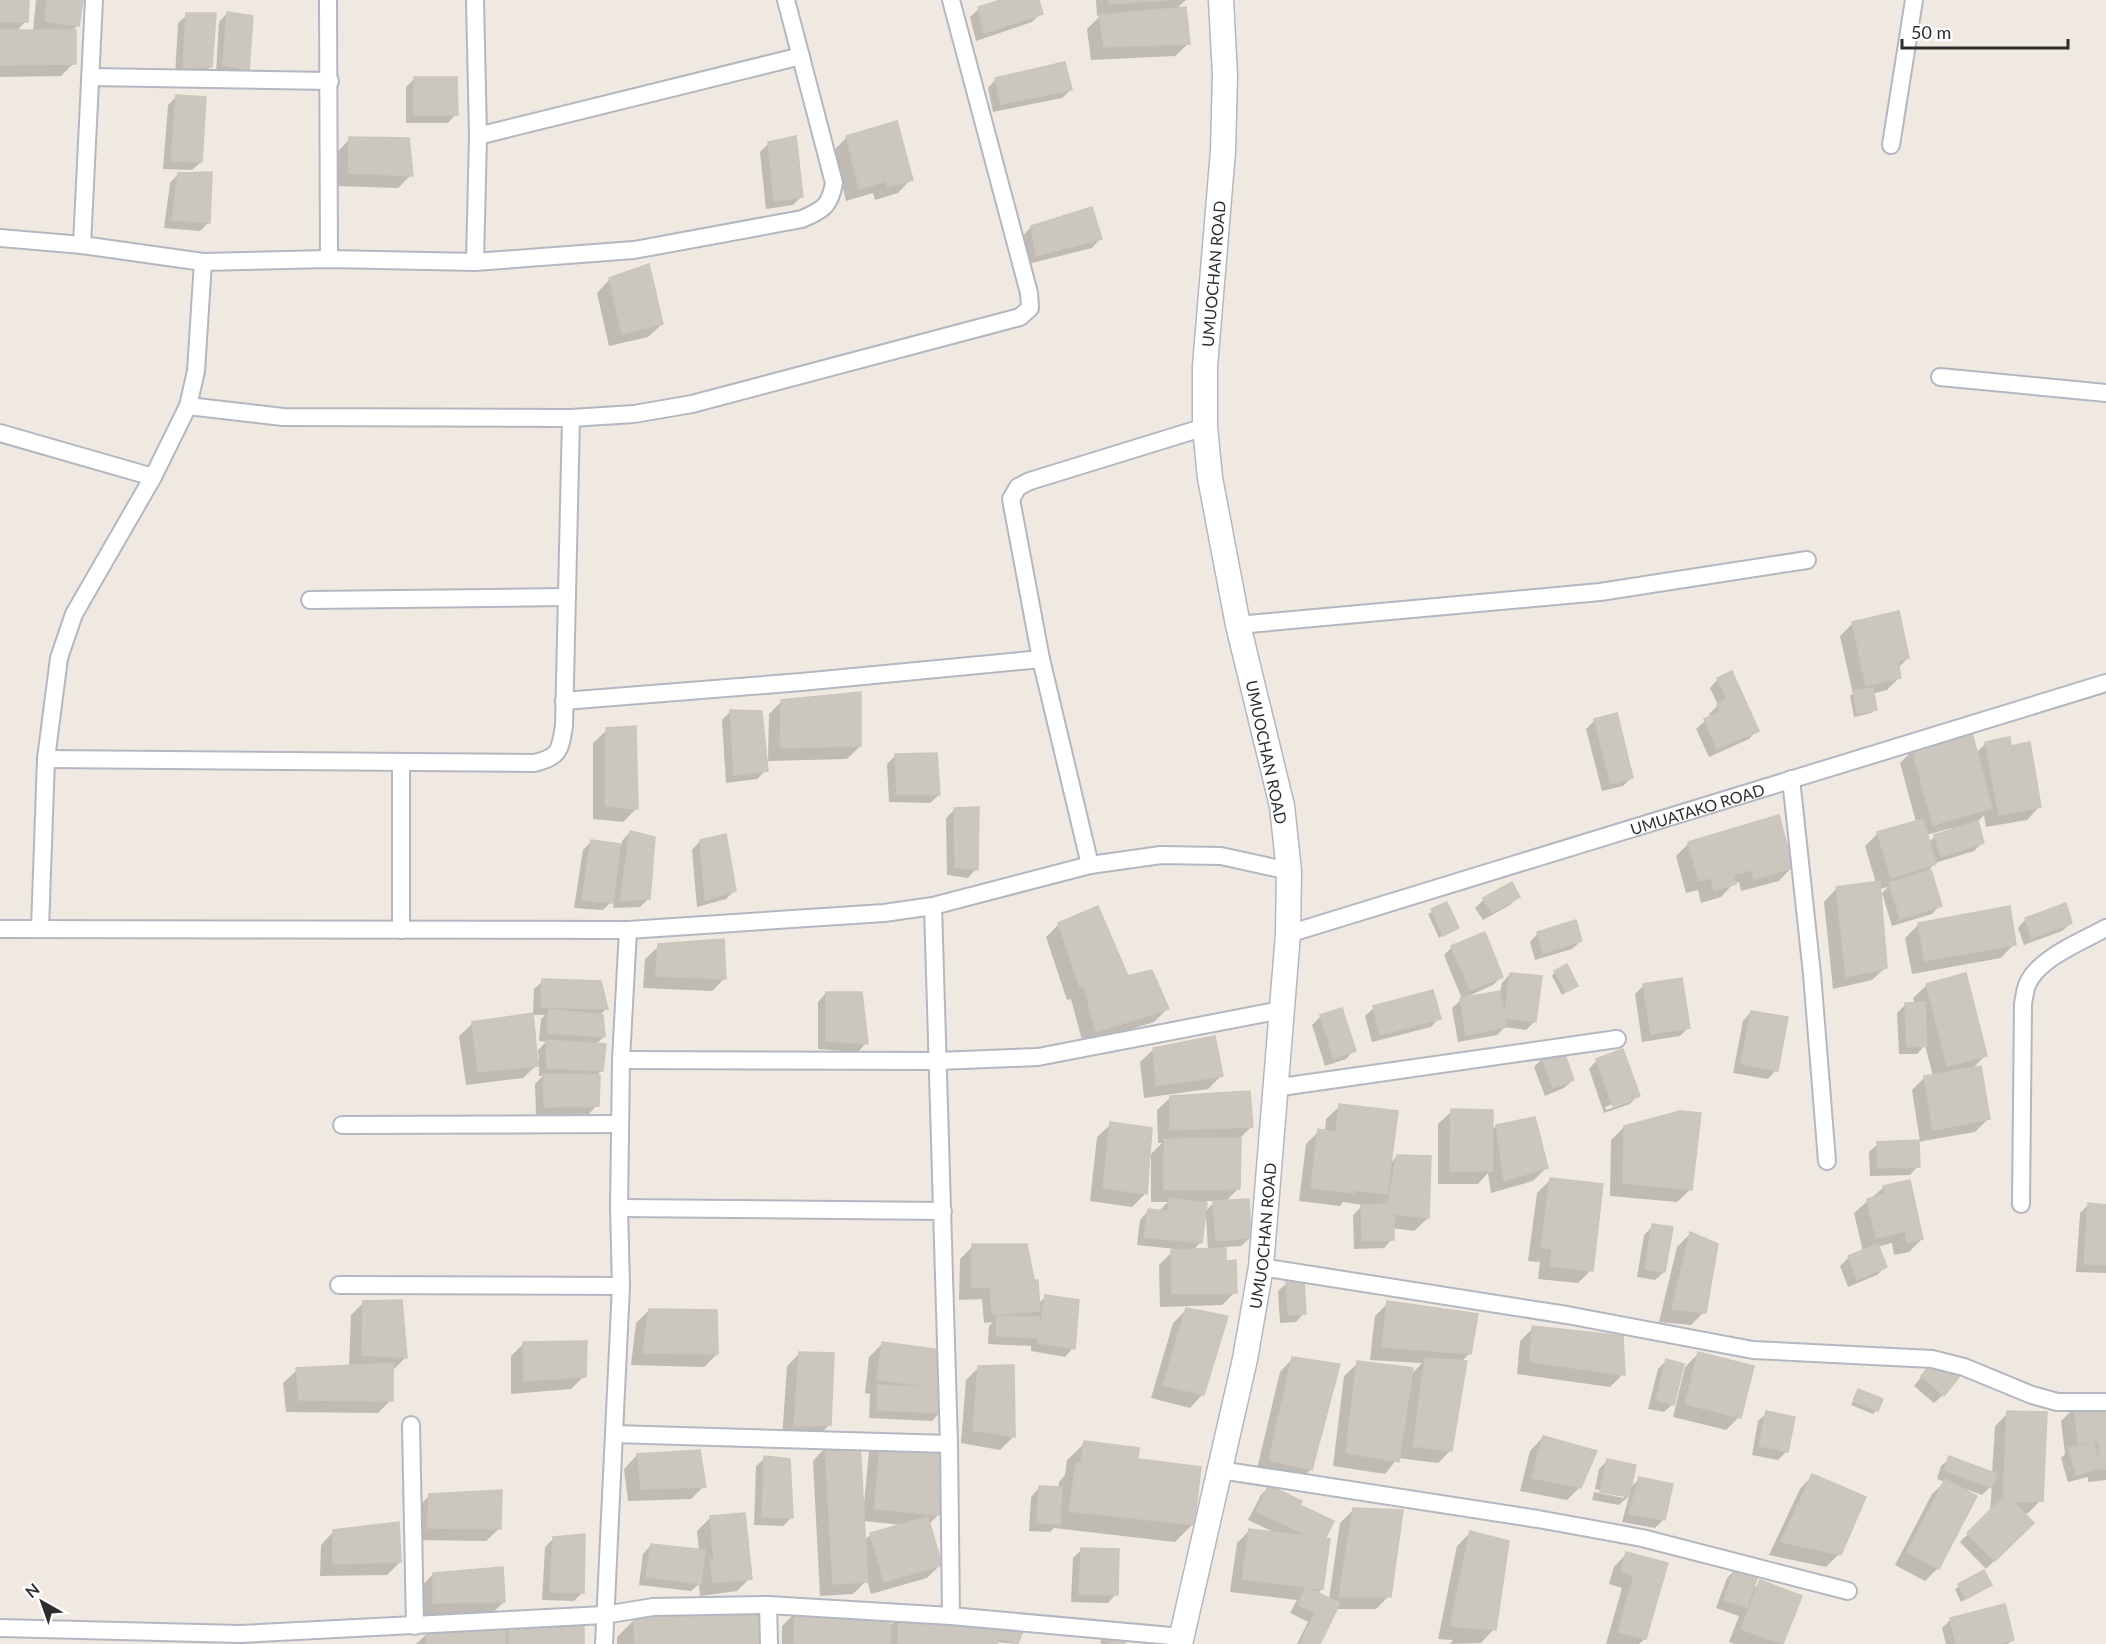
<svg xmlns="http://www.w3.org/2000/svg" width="2106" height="1644" viewBox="0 0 2106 1644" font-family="Lato,sans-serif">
  <rect width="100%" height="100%" fill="#efe9e1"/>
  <path fill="#0003" fill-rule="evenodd" d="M0 0H27L26 21 16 32 33 31 36 0H81L78 25 72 31 74 63 61 76 0 77Z
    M1005 0H1037L1041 13 1032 22 976 41 970 17 979 9Z
    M1096 0H1186L1176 9 1189 43 1175 56 1091 60 1087 29 1100 16H1097Z
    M227 13 248 70 240 78 216 73 219 22Z
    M187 15 211 66 202 75 175 76 178 23Z
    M415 78 456 114 448 123H406V87Z
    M996 79 1071 90 1062 98 993 112 988 88Z
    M176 97 201 162 192 170 163 169 168 105Z
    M847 137 911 179 898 193 875 200 873 193 846 201 834 150Z
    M350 139 411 175 398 188 336 186 337 152Z
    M769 143 801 197 793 205 766 209 760 152Z
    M178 174 208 223 200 231 164 228 170 183Z
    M1031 227 1100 239 1092 248 1028 264 1023 236Z
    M610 279 662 324 648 337 609 346 597 293Z
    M1853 623 1908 658 1898 668 1900 677 1887 690 1872 694 1875 710 1871 713 1854 717 1850 696 1853 694 1840 636Z
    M1718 679 1757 730 1749 739 1709 757 1696 729 1705 721 1711 718 1709 714 1718 705 1710 688Z
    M782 701 860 746 847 759 768 761 769 714Z
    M730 712 766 770 757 779 726 783 722 720Z
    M1595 720 1632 777 1623 786 1602 791 1586 729Z
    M607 730 636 809 623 822 593 819V743Z
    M1986 743 2010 747 2040 806 2027 820 1986 827 1984 815 1977 822 1983 842 1974 851 1935 863 1925 874 1940 905 1932 914 1892 926 1882 893 1888 887 1880 889 1886 967 1872 980 1833 989 1824 902 1837 888 1876 883 1865 846 1878 833 1916 822 1900 763 1913 750 1976 753ZM1952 828 1953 831 1935 836 1928 843 1926 835Z
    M896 755 939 795 930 803 889 802 887 764Z
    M954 810 976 869 968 878 947 875 946 818Z
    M630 832 649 898 640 907 613 908 614 899 603 910 574 908 583 850 592 841 621 846 622 841Z
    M700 841 735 890 726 899 697 907 692 850Z
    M1689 843 1792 867 1779 881 1741 891 1739 882 1734 883 1721 897 1701 903 1698 890 1686 893 1676 856Z
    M1518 896 1510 905 1483 920 1475 908 1484 899Z
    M1446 904 1457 927 1439 938 1428 914Z
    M2026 919 2071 923 2062 931 2024 945 2018 928Z
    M1059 924 1167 1009 1154 1022 1083 1044 1071 999 1067 1000 1046 937Z
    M1919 924 2014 944 2001 958 1912 974 1905 938Z
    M1538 933 1581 941 1572 949 1535 960 1530 942Z
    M659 946 725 978 712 991 643 988 645 959Z
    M1452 947 1501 977 1493 985 1462 999 1500 992 1502 983 1510 974 1535 1021 1526 1030 1505 1027 1497 1035 1458 1042 1452 1008 1462 999 1444 955Z
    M1555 972 1577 985 1562 995 1552 976Z
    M543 981 606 1009 599 1016 601 1017 604 1037 596 1044 602 1070 596 1076 597 1105 589 1114 536 1115 535 1084 543 1076H539V1063L523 1078 466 1085 459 1036 473 1023 533 1014 534 989ZM532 1015H545L541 1019 539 1041 546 1042 538 1050 539 1061H536Z
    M1644 985 1688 1028 1680 1036 1642 1042 1635 994Z
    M1927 985 1986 1055 1972 1069 1988 1119 1975 1132 1917 1142 1918 1166 1910 1175 1870 1176 1869 1152 1878 1144 1920 1142 1912 1090 1925 1077 1933 1076 1925 1045 1917 1054H1899L1897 1013 1906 1004H1915L1913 998Z
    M826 993 866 1043 858 1052 818 1049V1002Z
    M1374 1008 1439 1018 1431 1027 1372 1042 1365 1016Z
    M1751 1012 1776 1070 1768 1079 1733 1073 1743 1021Z
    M1321 1016 1354 1050 1346 1059 1325 1066 1312 1025Z
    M1154 1049 1221 1076 1208 1089 1144 1098 1140 1062Z
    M1542 1059 1573 1080 1564 1088 1545 1096 1534 1067Z
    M1597 1060 1638 1095 1630 1104 1604 1113 1589 1069ZM1630 1098V1101L1606 1110 1605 1107Z
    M1171 1097 1251 1127 1239 1139V1188L1225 1202 1250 1238 1241 1246 1224 1247 1225 1262 1235 1292 1222 1305 1160 1307 1159 1265 1175 1249 1137 1245 1140 1220 1148 1211 1161 1212V1209L1168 1202H1151V1154L1162 1143H1158L1157 1110ZM1206 1201H1215L1205 1212ZM1204 1216H1206L1208 1250 1192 1251 1201 1242Z
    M1340 1106 1390 1164 1397 1156 1428 1218 1414 1231 1392 1228V1239L1384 1248 1354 1249 1353 1215 1363 1205 1343 1202 1340 1206 1299 1201 1306 1144 1319 1131 1325 1132 1326 1119Z
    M1452 1111 1491 1131 1496 1126 1546 1168 1533 1181 1491 1193 1488 1173 1478 1184H1438V1124Z
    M1111 1124 1145 1194 1132 1207 1090 1201 1097 1137Z
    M1624 1127 1691 1189 1677 1202 1610 1196 1611 1140Z
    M1550 1180 1591 1270 1578 1283 1538 1279 1540 1262 1528 1261 1537 1193Z
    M1884 1187 1922 1239 1909 1252 1894 1255 1892 1243 1877 1247 1885 1267 1877 1275 1848 1287 1840 1266 1849 1257 1863 1252 1854 1213Z
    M2088 1205 2106 1206V1273L2076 1272 2080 1213Z
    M1653 1226 1664 1272 1655 1280 1637 1277 1644 1235Z
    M1690 1234 1704 1312 1691 1325 1659 1322 1677 1247Z
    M973 1246 1038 1304 1045 1297 1073 1348 1065 1357 1031 1351V1346L988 1344 989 1326 993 1322 984 1323 982 1299 959 1300 960 1259Z
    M1287 1283 1304 1313 1296 1322 1280 1323 1278 1291Z
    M364 1302 405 1358 392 1371 391 1400 378 1413 286 1412 283 1383 297 1370 349 1367 351 1315Z
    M1388 1303 1470 1353 1461 1362 1451 1450 1438 1463 1398 1458 1385 1474 1333 1466 1344 1376 1358 1363 1410 1376 1422 1363 1370 1360 1375 1316Z
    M649 1310 717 1354 704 1367 631 1365 636 1323Z
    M1186 1310 1203 1394 1190 1408 1151 1398 1173 1323Z
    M1533 1328 1623 1374 1610 1387 1517 1374 1520 1341Z
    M524 1343 584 1376 571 1389 511 1394V1356Z
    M882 1344 935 1387 933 1389 940 1412 932 1421 869 1418 870 1394 865 1393 869 1357Z
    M800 1353 829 1425 816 1438 782 1439 787 1366Z
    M1698 1354 1739 1417 1726 1430 1673 1417 1685 1367Z
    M1293 1358 1311 1469 1298 1482 1256 1473 1280 1372Z
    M1666 1361 1673 1404 1664 1412 1648 1409 1658 1369Z
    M979 1367 1013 1437 1000 1450 961 1443 966 1380Z
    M1928 1368 1943 1395 1934 1403 1914 1386Z
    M1859 1391 1877 1410 1873 1414 1851 1405Z
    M2106 1404V1480L2088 1482V1477L2068 1482 2061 1458 2065 1454 2061 1421 2075 1407Z
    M1767 1413 1787 1451 1778 1460 1752 1455 1758 1421Z
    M2008 1413 2041 1500 2028 1513 2023 1514 2032 1523 1986 1569 1960 1542 1990 1512 1992 1485 1982 1495 1965 1489 1938 1568 1925 1581 1895 1565 1932 1494 1945 1482 1937 1479 1941 1466 1950 1458 1992 1474 1995 1426Z
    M1543 1437 1580 1487 1567 1500 1520 1491 1530 1451Z
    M882 1439 939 1514 929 1524 940 1565 927 1578 871 1594 867 1580 853 1594 820 1596 813 1461 826 1447 862 1503H864L869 1452ZM863 1521 902 1525 871 1534 864 1541Z
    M1085 1443 1136 1460 1192 1525 1175 1542 1054 1528 1050 1532 1029 1531 1031 1497 1039 1488 1058 1489 1059 1482 1065 1475 1067 1460Z
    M637 1455 704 1486 691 1499 628 1501 624 1469Z
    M765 1458 792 1517 783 1526 754 1525 756 1466Z
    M1607 1461 1630 1488 1640 1478 1664 1519 1655 1528 1622 1522 1629 1496 1619 1505 1592 1500 1594 1492 1624 1498V1495L1595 1489 1599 1469Z
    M1813 1475 1839 1554 1826 1567 1769 1555 1800 1489Z
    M1269 1487 1298 1505 1323 1540 1322 1589 1317 1594 1329 1599 1340 1523 1353 1510 1389 1596 1376 1609H1335L1318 1644H1297L1308 1622 1290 1613 1297 1600 1230 1592 1237 1543 1250 1530 1276 1533 1248 1520 1261 1495Z
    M429 1496 500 1528 486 1541 415 1540 416 1509Z
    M710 1518 750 1578 737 1591 700 1596 699 1584 691 1591 639 1585 643 1554 651 1545 699 1551 697 1531Z
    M334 1531 400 1562 387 1575 320 1576 321 1545Z
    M1470 1533 1494 1629 1481 1643 1450 1644 1453 1640 1438 1639 1457 1546Z
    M553 1539 583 1592 574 1601 542 1600 545 1547Z
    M1081 1550 1116 1594 1108 1603 1071 1602 1073 1558Z
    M1627 1553 1666 1564 1645 1639 1639 1644H1606L1622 1588 1609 1584 1614 1567Z
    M1735 1570 1751 1592 1760 1582 1800 1597 1782 1644H1734L1729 1642 1739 1616 1716 1608 1727 1578Z
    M1984 1572 1990 1585 1961 1602 1955 1589Z
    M433 1574 504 1602 490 1615 420 1616V1588Z
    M795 1613 889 1627 900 1615 997 1636 1001 1626 1022 1629 1016 1644 997 1642 995 1644H782V1626Z
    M1951 1619 2012 1640 2008 1644H1946L1942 1628Z
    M634 1620 761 1644H617V1637Z
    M510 1625 582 1644H416L428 1633 503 1631Z
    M1113 1628 1122 1644H1102L1100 1642Z"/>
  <path fill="#cbc7bf" stroke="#cbc5ba" stroke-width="1.5" d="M0 0H29L28 22H0Z
    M47 0H83L79 26 45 21Z
    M1001 0H1039L1043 14 984 33 978 7Z
    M1109 0H1167L1109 4Z
    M1186 7 1190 44 1104 47 1099 15Z
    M227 12 253 16 249 71 223 65Z
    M186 13H216L212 67 183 68Z
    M0 30H76V64L0 65Z
    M1065 62 1072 90 1001 104 995 78Z
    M414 77H457L458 115H414Z
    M176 95 206 97 202 162 171 161Z
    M897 121 913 180 888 187 886 181 859 189 846 136Z
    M796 136 803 197 774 201 768 142Z
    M349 137 409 138 413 176 348 173Z
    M212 172 210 223 172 220 178 173Z
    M1092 207 1102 239 1036 256 1031 226Z
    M649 264 663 324 622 334 609 278Z
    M1899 611 1909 658 1898 661 1901 678 1866 686 1852 622Z
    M1732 671 1759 731 1717 749 1704 719 1720 712 1717 704 1727 699 1717 678Z
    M1873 688 1877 710 1857 714 1853 691Z
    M861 692V746L780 748 781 700Z
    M730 710 762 711 768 771 734 775Z
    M1617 713 1633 778 1611 784 1594 719Z
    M636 726 638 809 605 806 606 728Z
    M1972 733 1992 808 1933 825 1912 749Z
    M2010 737 2011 746 2030 742 2041 807 1999 815 1985 742Z
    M937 753 940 795 897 794 895 754Z
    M979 807 978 870 955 867 954 808Z
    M1779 815 1793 868 1754 879 1752 870 1733 875 1736 884 1714 891 1711 878 1699 881 1688 842Z
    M1923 819 1936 864 1891 878 1877 832Z
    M1978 821 1984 843 1941 857 1934 835Z
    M630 831 655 837 650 899 620 901Z
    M726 834 736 891 705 900 700 840Z
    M591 840 620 844 613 903 582 900Z
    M1931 870 1942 906 1900 919 1889 883Z
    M1880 881 1887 968 1846 977 1836 887Z
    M1512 882 1520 897 1492 913 1483 898Z
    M1447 902 1459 928 1443 936 1431 909Z
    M2066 903 2072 923 2032 938 2025 918Z
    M1098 906 1128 976 1080 987 1058 923Z
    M2010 906 2016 945 1925 961 1918 923Z
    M1576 920 1582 941 1543 953 1537 932Z
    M1485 932 1503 977 1470 990 1451 946Z
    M724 939 726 979 656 976 658 944Z
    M1567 964 1578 986 1566 992 1554 971Z
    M1152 970 1169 1009 1096 1032 1084 986Z
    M1510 973 1542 976 1536 1022 1504 1018Z
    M1966 973 1987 1056 1947 1066 1926 984Z
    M1682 978 1690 1028 1651 1034 1643 984Z
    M542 979 601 981 608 1009 541 1007Z
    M1433 990 1441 1019 1380 1035 1373 1006Z
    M1500 991 1507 1027 1466 1035 1460 998Z
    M826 992H862L868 1044 826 1041Z
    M1925 1002 1927 1046 1907 1047 1905 1003Z
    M1342 1008 1356 1051 1333 1058 1320 1015Z
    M549 1009 603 1015 605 1037 547 1033Z
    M1751 1011 1788 1017 1778 1071 1741 1064Z
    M533 1013 538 1066 478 1072 472 1022Z
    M1215 1036 1223 1076 1156 1086 1153 1048Z
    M546 1040 606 1044 603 1071 547 1068Z
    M1563 1049 1574 1080 1553 1088 1542 1058Z
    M1623 1049 1640 1096 1613 1106 1596 1059Z
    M1981 1066 1990 1119 1933 1130 1924 1076Z
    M543 1074 600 1075 599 1106 544 1107Z
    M1250 1091 1253 1127 1170 1130V1096Z
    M1339 1104 1398 1111 1387 1194 1355 1190 1354 1193 1311 1188 1318 1129 1336 1132Z
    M1451 1109 1493 1110V1171H1450Z
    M1680 1111 1701 1113 1692 1190 1623 1183 1624 1126Z
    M1535 1117 1548 1168 1504 1181 1496 1125Z
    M1110 1122 1152 1128 1147 1194 1103 1188Z
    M1241 1138 1240 1189 1164 1190V1139Z
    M1919 1140 1920 1167 1878 1168 1877 1142Z
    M1397 1155 1431 1156 1429 1218 1386 1213Z
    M1550 1178 1603 1184 1593 1271 1550 1266 1552 1249 1541 1248Z
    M1910 1180 1923 1239 1907 1243 1905 1231 1876 1238 1867 1199 1885 1194 1883 1186Z
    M1169 1198 1207 1203 1202 1243 1144 1237 1148 1209 1168 1211Z
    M1249 1199 1251 1238 1216 1241 1213 1201Z
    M2088 1203 2106 1205V1265L2084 1264Z
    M1394 1204V1240L1362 1241 1361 1205Z
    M1652 1224 1673 1227 1665 1272 1645 1269Z
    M1690 1232 1718 1244 1706 1313 1672 1309Z
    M972 1244H1027L1035 1284 971 1288Z
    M1878 1244 1887 1267 1857 1280 1848 1256Z
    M1226 1248V1261L1236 1260 1237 1293 1172 1294 1171 1250Z
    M1038 1280 1040 1311 992 1315 990 1284Z
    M1304 1280 1306 1314 1288 1315 1286 1281Z
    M1045 1295 1079 1300 1075 1349 1038 1343Z
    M402 1300 407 1358 362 1355 363 1301Z
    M1387 1301 1478 1314 1471 1354 1382 1347Z
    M1186 1308 1228 1316 1204 1395 1163 1385Z
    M649 1309 717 1310 718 1354 643 1353Z
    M997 1316 1039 1317V1338L996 1336Z
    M1532 1326 1623 1336 1625 1375 1530 1362Z
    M587 1341 586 1377 524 1381 523 1342Z
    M882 1342 941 1350 936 1387 877 1380Z
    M799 1352 834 1353 831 1425 794 1426Z
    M1698 1352 1754 1366 1741 1418 1685 1404Z
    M1292 1357 1340 1364 1312 1470 1269 1460Z
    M1425 1358 1467 1361 1452 1451 1413 1446Z
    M1936 1358 1959 1377 1944 1396 1921 1376Z
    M1666 1359 1684 1364 1674 1405 1656 1400Z
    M1357 1361 1413 1368 1399 1462 1346 1453Z
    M393 1363V1401L299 1400 296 1368Z
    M1014 1365 1015 1437 973 1430 978 1366Z
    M878 1385 943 1388 942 1413 877 1410Z
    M1858 1389 1883 1399 1878 1411 1853 1401Z
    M2106 1402V1469L2101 1470 2098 1441 2078 1443 2074 1406Z
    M1766 1411 1795 1417 1788 1452 1759 1446Z
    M2007 1411 2047 1412 2043 1501 2003 1502Z
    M1543 1436 1597 1451 1581 1488 1532 1478Z
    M881 1438 947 1444 940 1515 874 1509Z
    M1084 1441 1139 1448 1138 1459 1201 1467 1194 1525 1069 1511 1076 1463H1081Z
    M2094 1442 2100 1468 2076 1475 2069 1448Z
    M860 1444 868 1582 833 1584 825 1446Z
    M700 1450 706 1487 641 1489 637 1454Z
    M764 1456 790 1459 793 1518 762 1517Z
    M1949 1456 1997 1474 1992 1488 1944 1470Z
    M1607 1459 1636 1465 1629 1497 1600 1492Z
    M1812 1474 1866 1497 1841 1555 1781 1542Z
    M1639 1477 1673 1484 1665 1520 1629 1514Z
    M1945 1479 1977 1496 1939 1569 1907 1552Z
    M1269 1485 1302 1501 1300 1505 1334 1521 1323 1543 1256 1511Z
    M1039 1486 1062 1487 1060 1524 1037 1523Z
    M502 1490 501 1529 427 1528 429 1494Z
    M2006 1494 2034 1523 1995 1561 1967 1533Z
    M1353 1508 1403 1510 1391 1597H1339Z
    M745 1513 752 1579 713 1583 710 1560H714L710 1516Z
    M928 1517 942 1565 884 1582 870 1533Z
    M399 1522 401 1562 333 1564V1530Z
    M1249 1529 1330 1539 1323 1589 1242 1579Z
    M1470 1531 1509 1541 1496 1630 1450 1626Z
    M585 1534 584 1593 550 1592 553 1537Z
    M651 1544 705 1550 701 1584 646 1577Z
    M1081 1548 1119 1549 1118 1595 1079 1594Z
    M1626 1552 1668 1563 1646 1639 1618 1632 1634 1575 1621 1571Z
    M503 1567 505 1602 433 1603V1573Z
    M1735 1568 1758 1576 1747 1607 1724 1600Z
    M1984 1570 1992 1585 1966 1599 1958 1584Z
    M1760 1580 1802 1596 1783 1644 1741 1629Z
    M1306 1587 1340 1603 1320 1644H1300L1315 1613 1298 1605Z
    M2005 1604 2014 1640 1998 1644H1956L1950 1618Z
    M760 1610 762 1644H635L634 1618Z
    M795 1612 890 1613V1644H794Z
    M899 1614 999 1618 997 1644H898Z
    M584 1620V1644H509V1623Z
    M1004 1620 1024 1628 1018 1644 997 1638Z
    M505 1630V1644H427V1631Z
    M1103 1638 1128 1639 1124 1644H1110Z"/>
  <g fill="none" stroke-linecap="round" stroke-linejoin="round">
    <g stroke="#b4b7c1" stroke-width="20">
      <g id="street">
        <path d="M328 0 329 259"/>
        <path d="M90 77 330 81"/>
        <path d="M478 136 801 56"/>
        <path d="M1891 145 1914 0"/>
        <path d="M0 238 82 245 203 262 329 259 475 262 478 136 475 0"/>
        <path d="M82 245 94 0"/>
        <path d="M475 262 634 250 802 219C823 210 830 206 834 183L786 0"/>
        <path d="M1940 377 2106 393"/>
        <path d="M188 406 283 417 571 418 634 414 692 404 1020 317 1030 308 1029 293 951 0"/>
        <path d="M0 433 153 477"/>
        <path d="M310 600 567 597"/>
        <path d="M1238 625 1600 592 1807 560"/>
        <path d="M564 701 801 682 1041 659"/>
        <path d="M46 759 534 763C560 757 560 750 564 726L571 418"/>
        <path d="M1791 779 1812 974 1827 1161"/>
        <path d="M1090 865 1041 659 1011 499 1018 487 1030 481 1205 427"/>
        <path d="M933 906 949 1444 951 1616"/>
        <path d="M0 929 628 930 884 913 933 906 1090 865 1161 855 1221 856 1289 871"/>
        <path d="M40 929 46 759 59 658 74 614 153 477 188 406 196 371 203 262"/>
        <path d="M401 930V762"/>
        <path id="s1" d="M1288 934 2106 683"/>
        <path d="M621 1060 938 1061 1038 1057 1281 1010"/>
        <path d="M1274 1088 1617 1039"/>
        <path d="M342 1125 620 1124"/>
        <path d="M2021 1204 2023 1004C2024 998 2025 991 2027 985 2038 958 2081 942 2106 928"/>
        <path d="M619 1208 943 1211"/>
        <path d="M1261 1267 1567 1315 1753 1350 1932 1359 1964 1367 2032 1395 2057 1402H2106"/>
        <path d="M339 1285 621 1286"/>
        <path d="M411 1425 415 1626"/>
        <path d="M614 1434 949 1444"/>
        <path d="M1220 1470 1538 1519 1642 1538 1848 1591"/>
        <path d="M768 1605 769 1644"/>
        <path d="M0 1628 240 1634 604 1615 653 1607 768 1605 951 1616 1182 1637"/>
        <path d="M604 1644 621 1286 619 1208 621 1060 628 930"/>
      </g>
    </g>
    <g stroke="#b4b7c1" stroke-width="27">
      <g id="secondary">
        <path id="s2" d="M1180 1644 1245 1359 1261 1267 1288 934 1289 871 1282 806 1238 625 1210 478 1205 427V366L1223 151 1225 75 1221 0"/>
      </g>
    </g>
    <use href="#street" stroke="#fff" stroke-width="16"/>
    <use href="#secondary" stroke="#fff" stroke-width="24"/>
  </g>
  <g text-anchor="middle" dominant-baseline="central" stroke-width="4.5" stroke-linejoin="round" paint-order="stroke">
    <g font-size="16" fill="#2e2e2e" stroke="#fff">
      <text stroke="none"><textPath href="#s2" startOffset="1389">UMUOCHAN ROAD</textPath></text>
      <text transform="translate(1267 752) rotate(78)">UMUOCHAN ROAD</text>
      <text stroke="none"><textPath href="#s1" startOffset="428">UMUATAKO ROAD</textPath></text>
      <text stroke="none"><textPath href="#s2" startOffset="417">UMUOCHAN ROAD</textPath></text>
    </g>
  </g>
  <g transform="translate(42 1602) rotate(320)" stroke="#ffffff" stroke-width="4.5" paint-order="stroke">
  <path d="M0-4.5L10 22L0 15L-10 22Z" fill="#2e2e2e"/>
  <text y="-9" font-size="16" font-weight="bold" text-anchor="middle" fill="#2e2e2e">N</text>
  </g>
  <path d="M1902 39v9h166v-9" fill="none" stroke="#2e2e2e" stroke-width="3"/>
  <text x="1911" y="39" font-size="18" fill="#2e2e2e" stroke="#ffffff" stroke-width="4.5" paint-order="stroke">50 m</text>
</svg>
